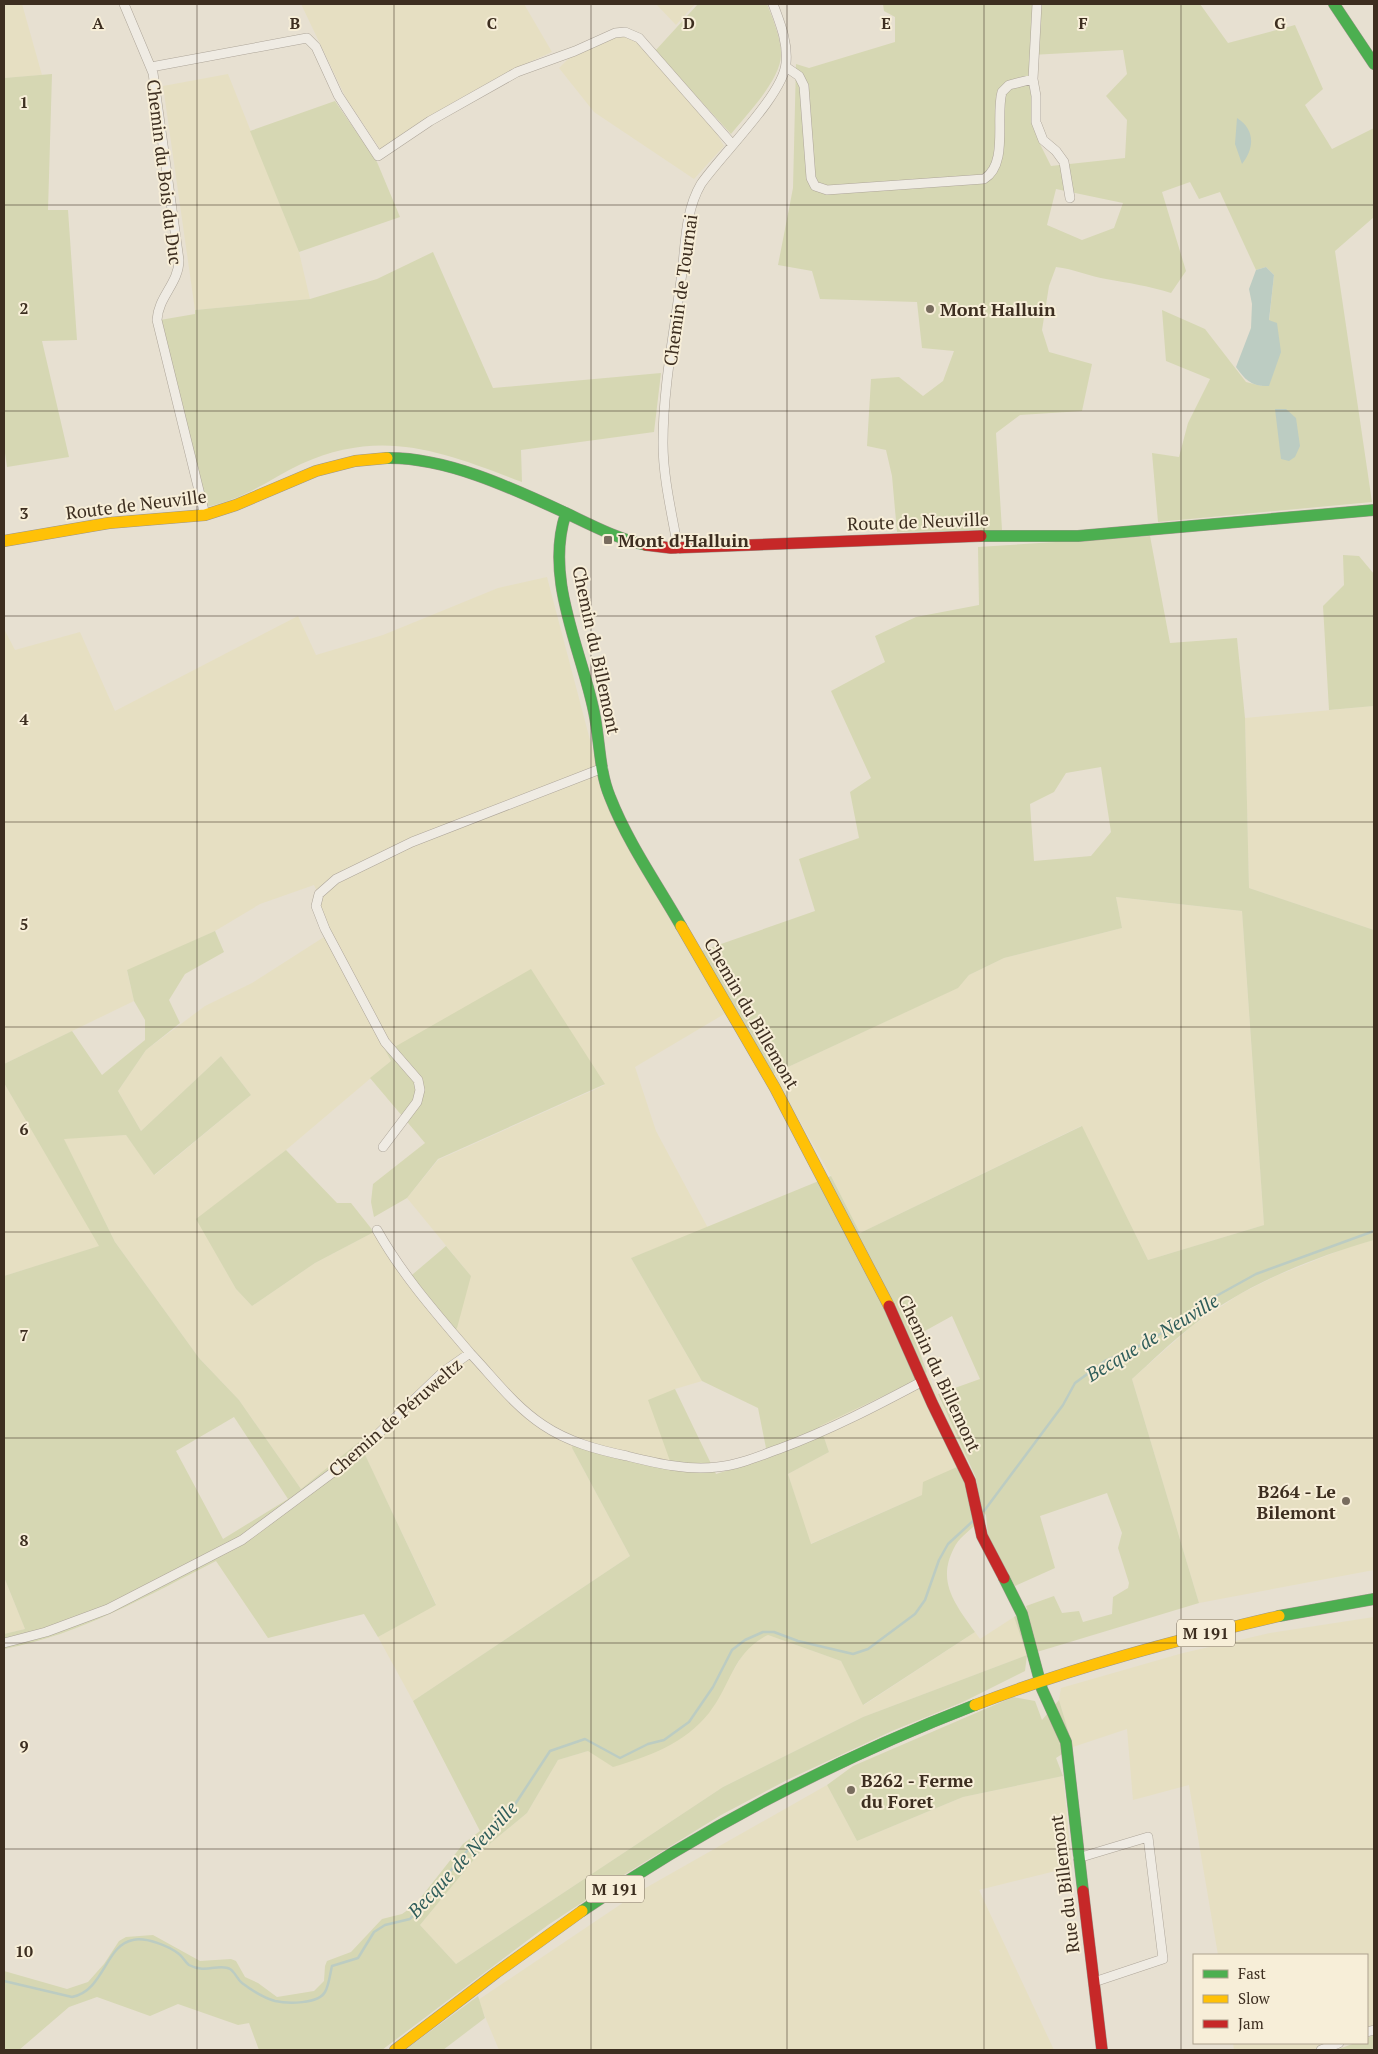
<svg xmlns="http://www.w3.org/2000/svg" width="1378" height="2054" viewBox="0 0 1378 2054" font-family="'PT Serif',serif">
  <rect width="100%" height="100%" fill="#e7e0d1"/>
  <path fill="#e6dfc2" d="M4 4H22L42 75 4 78Z
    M301 4H524L552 52 514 69 457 100 380 149 346 98Z
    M656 4H695L676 25Z
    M620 35 634 39 714 129 724 146 694 179 594 112 559 68 569 58Z
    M228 74 299 252 310 299 195 310 163 86Z
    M547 577 595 759 726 1013 635 1067 656 1131 708 1228 631 1258 702 1381 675 1389 670 1462 572 1448 630 1556 413 1701 378 1637 436 1604 359 1443 301 1489 239 1400 199 1358 115 1242 63 1138 126 1135 155 1175 251 1095 221 1056 141 1131 118 1091 146 1050 205 1006 252 983 324 937 391 1061 286 1150 197 1219 236 1289 252 1306 315 1263 374 1232 417 1295 471 1276 407 1198 438 1160 605 1085 391 1049 321 911V900L314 885 260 904 215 931 127 971 134 1001 4 1064V629L15 650 80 632 115 711 298 616 316 655 383 635 498 588Z
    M1374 706V930L1249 888 1245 718Z
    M1116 897 1242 911 1264 1225 1148 1260 1081 1126 860 1233 831 1176 773 1074 957 988 969 975 1004 958 1122 928Z
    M4 1083 100 1246 4 1276Z
    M1374 1240V1570L1199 1603 1132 1379 1192 1326 1240 1294 1276 1276 1351 1246Z
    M927 1372 968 1460 922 1495 810 1544 788 1474 829 1452 820 1426 917 1380Z
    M4 1577 25 1629 4 1634Z
    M1014 1617 1027 1655 863 1717 723 1787 456 1964 420 1925 481 1851 527 1813 558 1760 588 1751 733 1671 747 1648 756 1641 768 1635 841 1661 864 1705 975 1632 980 1639Z
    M1374 1617V2030L1367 2033V1955H1218L1189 1785 1133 1800 1127 1729 1073 1747 1059 1700 1061 1688 1183 1653 1270 1633Z
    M1063 1776 1072 1867 979 1890 1054 2050H499L478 2000 642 1890 827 1785 857 1841 963 1797Z
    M1233 2043H1340L1320 2050H1234Z"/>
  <path fill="#d6d7b3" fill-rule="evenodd" d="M698 4H767C773 19 780 36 781 52 783 78 747 114 731 134L655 51Z
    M883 4H1200L1228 43 1295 25 1323 89 1305 105 1332 149 1374 128V217L1335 251 1372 502 1158 522 1152 453 1179 457 1188 423 1210 379 1166 361 1162 310 1205 329 1246 382 1262 386 1274 275 1266 267 1256 270 1220 192 1199 199 1190 182 1162 192 1186 271 1171 293C1149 286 1129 283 1106 279 1089 276 1074 269 1056 267L1049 286 1042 330 1049 352 1092 364 1082 411 1020 415 996 433 1002 530 897 532 892 476 886 450 867 446 871 379 899 377 923 396 943 381 954 351 922 348 917 302 820 299 812 271 778 265 793 188 796 64 809 68 895 42V17L884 11ZM1123 50 1127 74 1106 96 1127 120 1125 158 1051 166 1039 142 1035 124 1031 55ZM1056 189 1123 203 1114 228 1082 240 1047 225Z
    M52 74 48 210H68L77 340 42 341 69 457 7 467 4 446V78Z
    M335 101 377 162 400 217 299 252 250 131Z
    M433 252 493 388 661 373 654 432 521 450 522 482C443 452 383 427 301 464 278 475 257 490 233 499 223 503 213 505 204 508L160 320 195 314V310L310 299 377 279Z
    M1150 536 1170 643 1237 638 1245 718 1249 888 1374 930V1240C1311 1258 1244 1285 1192 1326 1171 1342 1152 1361 1132 1379L1199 1603 1027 1655 1025 1671 963 1702 892 1731 787 1780 721 1815 627 1873 548 1925 382 2050H259L249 2023 238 2025 178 2004 150 2016 97 1997 69 2007 19 2050H4V1971L67 1989 88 1982 104 1964 119 1941 126 1937 153 1935 200 1961 231 1959 236 1961 245 1977 258 1983 277 1997 314 1991 324 1981 325 1966 327 1961 351 1952 382 1919 402 1914 415 1905 463 1844 480 1831 413 1701 630 1556 572 1448 574 1437 589 1444 670 1461 648 1400 675 1389 716 1474 768 1458 758 1408 702 1381 631 1258 831 1176 860 1233 1082 1126 1148 1260 1264 1225 1242 911 1116 897 1122 928 1004 958 969 975 958 988 773 1074 701 951 815 911 799 859 859 838 850 792 871 778 831 691 885 662 875 636 916 617 979 605 978 547ZM1101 767 1111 832 1091 856 1034 861 1030 804 1054 792 1066 773ZM952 1316 980 1379 938 1394 976 1478 980 1509 986 1515 988 1536 1015 1586 1055 1568 1040 1516 1107 1493 1122 1533 1118 1548 1129 1583 1128 1588 1113 1597 1112 1614 1083 1622 1079 1611 1062 1613 1054 1596 1026 1606 1027 1609 1014 1617 1027 1655 863 1717 723 1787 456 1964 420 1925 481 1851 527 1813 558 1760 588 1751 613 1767C650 1756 684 1744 709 1713 731 1685 733 1652 768 1635L841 1661 863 1705 975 1632C956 1605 936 1582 954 1548 958 1539 968 1532 975 1525L968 1485 957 1467 923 1482 922 1495 811 1544 788 1474 829 1452 820 1426 917 1380 927 1372 914 1337Z
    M1343 555 1359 556 1374 574V706L1329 710 1323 606 1344 585Z
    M215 931 224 952 185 974 169 1000 180 1023 146 1050 118 1091 141 1131 221 1056 251 1095 154 1175 126 1135 64 1139 115 1242 199 1358 239 1400 301 1489 359 1442 436 1605 378 1637 364 1614 268 1638 216 1561C149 1595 79 1635 4 1649V1634L25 1629 4 1577V1276L99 1246 4 1083V1064L72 1031 102 1075 145 1040V1020L134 1001 127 970ZM234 1417 288 1499 223 1539 176 1451Z
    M331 931 391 1049 531 969 605 1084 438 1159 407 1198 374 1217 371 1202 373 1184 425 1143 370 1078 391 1061 324 937Z
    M286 1150 337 1203H351L374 1232 315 1263 252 1306 236 1289 196 1219Z
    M446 1246 471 1276 457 1328 450 1335 406 1280Z
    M1013 1697 1035 1701 1042 1720 1059 1700 1073 1747 1056 1758 1063 1776 963 1797 857 1841 827 1785 853 1766Z
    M478 1996 485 2018 443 2050H405Z
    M1374 2035V2050H1336L1355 2043H1367V2038Z"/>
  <path fill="#bcccc2" d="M1237 118C1256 130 1254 149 1242 164L1235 144Z
    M1266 267 1274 275 1269 320 1277 323 1281 352 1269 386C1252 387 1245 380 1236 367L1251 328 1252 304 1249 289 1256 270Z
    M1275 409H1286L1296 418 1300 446 1295 457 1289 461 1281 459Z"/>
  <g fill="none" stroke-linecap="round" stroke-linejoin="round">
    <path stroke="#bcccc2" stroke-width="2.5" d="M984 1511 1063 1405 1075 1383 1105 1361 1148 1342 1218 1295 1256 1274 1374 1231
      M4 1981 72 1997C105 1990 105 1945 133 1940 146 1937 169 1946 179 1954 183 1957 185 1962 189 1965 205 1974 220 1963 230 1969 235 1972 237 1979 242 1983 250 1989 264 1998 275 2001 288 2004 318 2004 325 1992 329 1985 330 1974 332 1966L358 1958 374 1932 385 1925 410 1919 473 1844 510 1812 550 1751 585 1739 620 1758 648 1744 664 1740 689 1722 713 1687 732 1650 745 1640 763 1632H774L798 1641 853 1654 868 1649 915 1614 925 1600 939 1560 948 1544 973 1521"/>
    <g stroke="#ada599" stroke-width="10">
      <path id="street" d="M124 4 153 73 179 260C179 283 158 297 157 320L205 515
        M1037 4 1033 79 1036 96V122L1043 140 1056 151 1064 162 1070 198
        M151 67 307 38 316 47 338 95 378 156 430 121 517 72 575 51 615 33 625 32 639 38 732 144
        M786 67 799 76 804 86 811 178 815 186 827 190 984 179C1009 164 995 117 1002 92L1009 85 1033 79
        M678 549C672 514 663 478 663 443 663 388 674 334 681 280 686 247 684 213 701 184 721 155 784 94 786 63 788 42 780 23 773 4
        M383 1147 417 1102 420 1090 418 1080 385 1042 325 929 316 906 319 894 336 879 412 842 603 768
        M377 1230C403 1276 436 1313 470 1353
        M4 1643 46 1632 108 1609 242 1540 355 1456 443 1372 470 1353C493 1377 514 1406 543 1425 568 1442 598 1450 627 1456 656 1463 688 1471 717 1467 739 1465 759 1456 779 1449 830 1430 876 1406 923 1381
        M1078 1858 1148 1837 1163 1959 1094 1982
        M1367 2032 1374 2030
        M1321 2050 1339 2043"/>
    </g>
    <g stroke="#9c958a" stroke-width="12">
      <path id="fast" d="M1334 4 1374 64
        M387 458C447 457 514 489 568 514 593 526 618 539 646 545
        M566 513C544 578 581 648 594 712 600 740 599 771 610 797 628 843 657 884 681 926
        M981 536H1078L1374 510
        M1004 1578 1022 1614 1042 1689 1066 1742 1083 1891
        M1279 1616 1374 1599
        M582 1911C705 1827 836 1759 975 1705"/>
    </g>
    <g stroke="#9c958a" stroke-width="12">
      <path id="slow" d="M4 541 109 523 205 515 236 505 316 471 355 461 387 458
        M681 926 775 1088 889 1306
        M975 1705C1074 1667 1176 1640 1279 1616
        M395 2050 496 1973 582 1911"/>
    </g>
    <g stroke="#9c958a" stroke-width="12">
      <path id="jam" d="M646 545 671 548 981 536
        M889 1306 932 1403 970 1481 982 1536 1004 1578
        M1083 1891 1102 2050"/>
    </g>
    <use href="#street" stroke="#efebe3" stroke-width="9"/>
    <use href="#fast" stroke="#4caf50" stroke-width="11"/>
    <use href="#slow" stroke="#ffc107" stroke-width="11"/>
    <use href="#jam" stroke="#c62828" stroke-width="11"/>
  </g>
  <path fill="none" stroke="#3d2e20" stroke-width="1" stroke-opacity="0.55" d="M197 4V2050M394 4V2050M591 4V2050M787 4V2050M984 4V2050M1181 4V2050M4 205H1374M4 411H1374M4 616H1374M4 822H1374M4 1027H1374M4 1232H1374M4 1438H1374M4 1643H1374M4 1849H1374"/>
  <g fill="#786c5e" stroke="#f7eed8" stroke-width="2">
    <circle cx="930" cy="309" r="5"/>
    <rect x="603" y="535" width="10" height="10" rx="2.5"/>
    <circle cx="1346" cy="1501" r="5"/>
    <circle cx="851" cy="1790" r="5"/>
  </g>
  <g text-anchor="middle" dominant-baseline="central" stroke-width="4" stroke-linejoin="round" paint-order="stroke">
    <g fill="#f7eed8" stroke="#756857" stroke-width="1">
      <rect x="1177" y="1619.5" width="58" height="27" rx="4"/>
      <rect x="586" y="1875.5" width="58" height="27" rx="4"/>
    </g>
    <g font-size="16" font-weight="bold" fill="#3d2e20">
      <text x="1206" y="1633">M 191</text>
      <text x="615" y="1889">M 191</text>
    </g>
    <g font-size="18" fill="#3d2e20" stroke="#f7eed8">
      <text transform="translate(165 172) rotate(83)">Chemin du Bois du Duc</text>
      <text transform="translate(680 290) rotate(-82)">Chemin de Tournai</text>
      <text transform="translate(136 504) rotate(-7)">Route de Neuville</text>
      <text transform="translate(918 521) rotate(-2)">Route de Neuville</text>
      <text transform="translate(597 650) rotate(78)">Chemin du Billemont</text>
      <text transform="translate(752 1013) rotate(60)">Chemin du Billemont</text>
      <text transform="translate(940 1373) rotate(65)">Chemin du Billemont</text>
      <text transform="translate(395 1417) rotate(-41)">Chemin de Péruweltz</text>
      <text transform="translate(1064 1884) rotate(-97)">Rue du Billemont</text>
    </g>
    <g font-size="18" font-weight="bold" fill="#3d2e20" stroke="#f7eed8" text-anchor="start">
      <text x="940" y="309">Mont Halluin</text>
      <text x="618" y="540">Mont d'Halluin</text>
      <text x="1336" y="1491" text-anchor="end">B264 - Le<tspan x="1336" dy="21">Bilemont</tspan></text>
      <text x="861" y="1780">B262 - Ferme<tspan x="861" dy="21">du Foret</tspan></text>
    </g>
    <g font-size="19" font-style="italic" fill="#2f5d5a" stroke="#f7eed8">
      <text transform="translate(1152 1337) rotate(-31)">Becque de Neuville</text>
      <text transform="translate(462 1859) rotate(-47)">Becque de Neuville</text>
    </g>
  </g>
  <g font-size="16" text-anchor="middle" font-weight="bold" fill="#3d2e20" stroke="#f7eed8" stroke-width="4" stroke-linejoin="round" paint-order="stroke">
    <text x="98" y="29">A</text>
    <text x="295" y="29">B</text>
    <text x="492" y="29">C</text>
    <text x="689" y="29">D</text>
    <text x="886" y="29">E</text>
    <text x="1083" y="29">F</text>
    <text x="1280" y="29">G</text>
    <text x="24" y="108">1</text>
    <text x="24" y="314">2</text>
    <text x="24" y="519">3</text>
    <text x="24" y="725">4</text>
    <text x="24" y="930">5</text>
    <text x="24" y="1135">6</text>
    <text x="24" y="1341">7</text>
    <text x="24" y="1546">8</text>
    <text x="24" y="1752">9</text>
    <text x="24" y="1957">10</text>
  </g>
  <rect width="1378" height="2054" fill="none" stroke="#3d2e20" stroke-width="10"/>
  <rect x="1193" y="1954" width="175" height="90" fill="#f7eed8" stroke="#ada18e"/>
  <rect x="1203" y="1970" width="25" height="8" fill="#4caf50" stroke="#ada18e"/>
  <text x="1238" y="1979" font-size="15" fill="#3d2e20">Fast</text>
  <rect x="1203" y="1995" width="25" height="8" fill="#ffc107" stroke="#ada18e"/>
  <text x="1238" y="2004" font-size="15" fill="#3d2e20">Slow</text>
  <rect x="1203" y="2020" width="25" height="8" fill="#c62828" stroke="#ada18e"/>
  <text x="1238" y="2029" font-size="15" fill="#3d2e20">Jam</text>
</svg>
